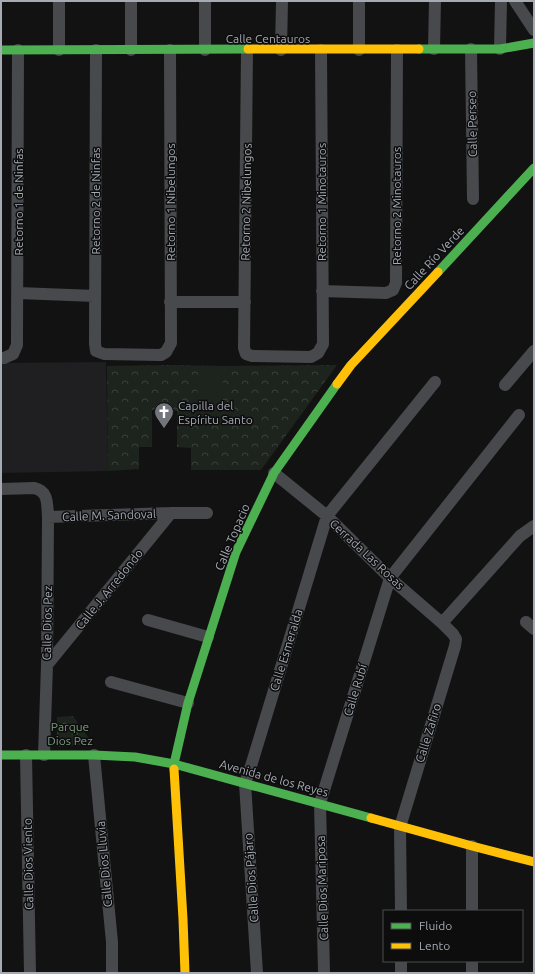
<svg xmlns="http://www.w3.org/2000/svg" width="535" height="974" viewBox="0 0 535 974" font-family="Ubuntu,sans-serif">
  <defs>
    <pattern id="forest-crowns" width="20" height="18" patternUnits="userSpaceOnUse"><rect width="20" height="18" fill="#1d231d"/><path d="M2 6a3 3 0 1 1 6 0M12 15a3 3 0 1 1 6 0" fill="none" stroke="#3b403b"/></pattern>
  </defs>
  <rect width="100%" height="100%" fill="#121213"/>
  <path fill="#1f1f21" d="M106 362 108 471 1 473V363Z"/>
  <path fill="url(#forest-crowns)" d="M175 365 223 366 337 365 261 470H191V448L177 447V411L152 410V447H139V469L108 471 107 366Z
    M73 716 93 744 57 747V717Z"/>
  <path fill="#1d231d" d="M198 370 223 371 222 416H197Z"/>
  <g fill="none" stroke-linecap="round" stroke-linejoin="round">
    <path stroke="#47494c" stroke-width="12" d="M59 1V50
      M359 1V50
      M515 1 534 30
      M434 49 435 1
      M471 49 473 199
      M500 49 501 1
      M96 50 95 344 96 351 104 354 161 355 166 352 171 343 170 50
      M131 50V1
      M205 50V1
      M247 50 244 348 246 354 252 356 311 357 318 353 323 344 321 50
      M281 50 282 1
      M322 291 386 293 393 290 396 283 397 50
      M18 293 95 296
      M170 302H245
      M1 358H4L13 354 17 345 18 50
      M505 385 534 351
      M274 473 327 516 390 578 442 623 453 634 456 639 455 646 400 827 401 911
      M1 489 34 488C49 491 47 505 48 517L47 665 44 755
      M48 517 171 513H207
      M148 620 208 637
      M526 622 534 629
      M442 623 520 536 534 526
      M47 665 171 513
      M111 682 188 703
      M26 755 30 973
      M94 755 112 942V973
      M472 846V911
      M401 961V973
      M472 961V973
      M257 973 245 783 251 766 327 516 435 382
      M324 973 320 803 390 578 519 415"/>
    <path stroke="#4caf50" stroke-width="9" d="M419 49H500L534 43
      M1 50 248 49
      M438 272 534 168
      M1 755H94L135 757 174 764 371 818
      M174 769V764L188 703 236 552 274 473 337 384"/>
    <path stroke="#ffc107" stroke-width="9" d="M248 49H419
      M337 384 351 365 438 272
      M174 769 183 919 185 973
      M371 818 472 846 534 862"/>
  </g>
  <defs>
    <g id="church-pin" transform="scale(1)"><path d="M0 17L-7.5 6A9.5 9.5 0 1 1 7.5 6Z" fill="#72757b" stroke="#0d0d0e"/><path d="M-1.2-6h2.4v3.5h3.3v2.4h-3.3V6h-2.4V-.1h-3.3v-2.4h3.3Z" fill="#fff"/></g>
  </defs>
  <g fill-rule="evenodd">
    <use href="#church-pin" x="164" y="412"/>
  </g>
  <g text-anchor="middle" dominant-baseline="central" stroke-width="3" stroke-linejoin="round" paint-order="stroke">
    <g font-size="12" fill="#a5aab3" stroke="#0d0d0e">
      <text x="268" y="38">Calle Centauros</text>
      <text transform="translate(472 124) rotate(-91)">Calle Perseo</text>
      <text transform="translate(95 201) rotate(-90)">Retorno 2 de Ninfas</text>
      <text transform="translate(18 202) rotate(-90)">Retorno 1 de Ninfas</text>
      <text transform="translate(170 202) rotate(-90)">Retorno 1 Nibelungos</text>
      <text transform="translate(246 202) rotate(-89)">Retorno 2 Nibelungos</text>
      <text transform="translate(321 202) rotate(-90)">Retorno 1 Minotauros</text>
      <text transform="translate(396 206) rotate(-90)">Retorno 2 Minotauros</text>
      <text transform="translate(434 258) rotate(-47)">Calle Río Verde</text>
      <text transform="translate(109 515) rotate(-2)">Calle M. Sandoval</text>
      <text transform="translate(232 537) rotate(-67)">Calle Topacio</text>
      <text transform="translate(367 554) rotate(43)">Cerrada Las Rosas</text>
      <text transform="translate(109 589) rotate(-51)">Calle J. Arredondo</text>
      <text transform="translate(47 623) rotate(-89)">Calle Dios Pez</text>
      <text transform="translate(286 650) rotate(-73)">Calle Esmeralda</text>
      <text transform="translate(355 690) rotate(-73)">Calle Rubí</text>
      <text transform="translate(428 733) rotate(-73)">Calle Zafiro</text>
      <text transform="translate(274 778) rotate(15)">Avenida de los Reyes</text>
      <text transform="translate(28 864) rotate(-91)">Calle Dios Viento</text>
      <text transform="translate(104 864) rotate(-95)">Calle Dios Lluvia</text>
      <text transform="translate(251 878) rotate(-94)">Calle Dios Pájaro</text>
      <text transform="translate(322 888) rotate(-92)">Calle Dios Mariposa</text>
    </g>
    <g font-size="12" fill="#a5aab3" stroke="#0d0d0e" text-anchor="start">
      <text x="178" y="405">Capilla del<tspan x="178" dy="14">Espíritu Santo</tspan></text>
    </g>
    <g font-size="12" fill="#7d9c7e" stroke="#0d0d0e">
      <text x="70" y="726">Parque<tspan x="70" dy="14">Dios Pez</tspan></text>
    </g>
  </g>
  <rect width="535" height="974" fill="none" stroke="#a5aab3" stroke-width="4"/>
  <rect x="383" y="910" width="140" height="52" fill="#0d0d0e" stroke="#4a4c50"/>
  <rect x="391" y="923" width="20" height="6" fill="#4caf50" stroke="#4a4c50"/>
  <text x="419" y="930" font-size="12" fill="#a5aab3">Fluido</text>
  <rect x="391" y="943" width="20" height="6" fill="#ffc107" stroke="#4a4c50"/>
  <text x="419" y="950" font-size="12" fill="#a5aab3">Lento</text>
</svg>
